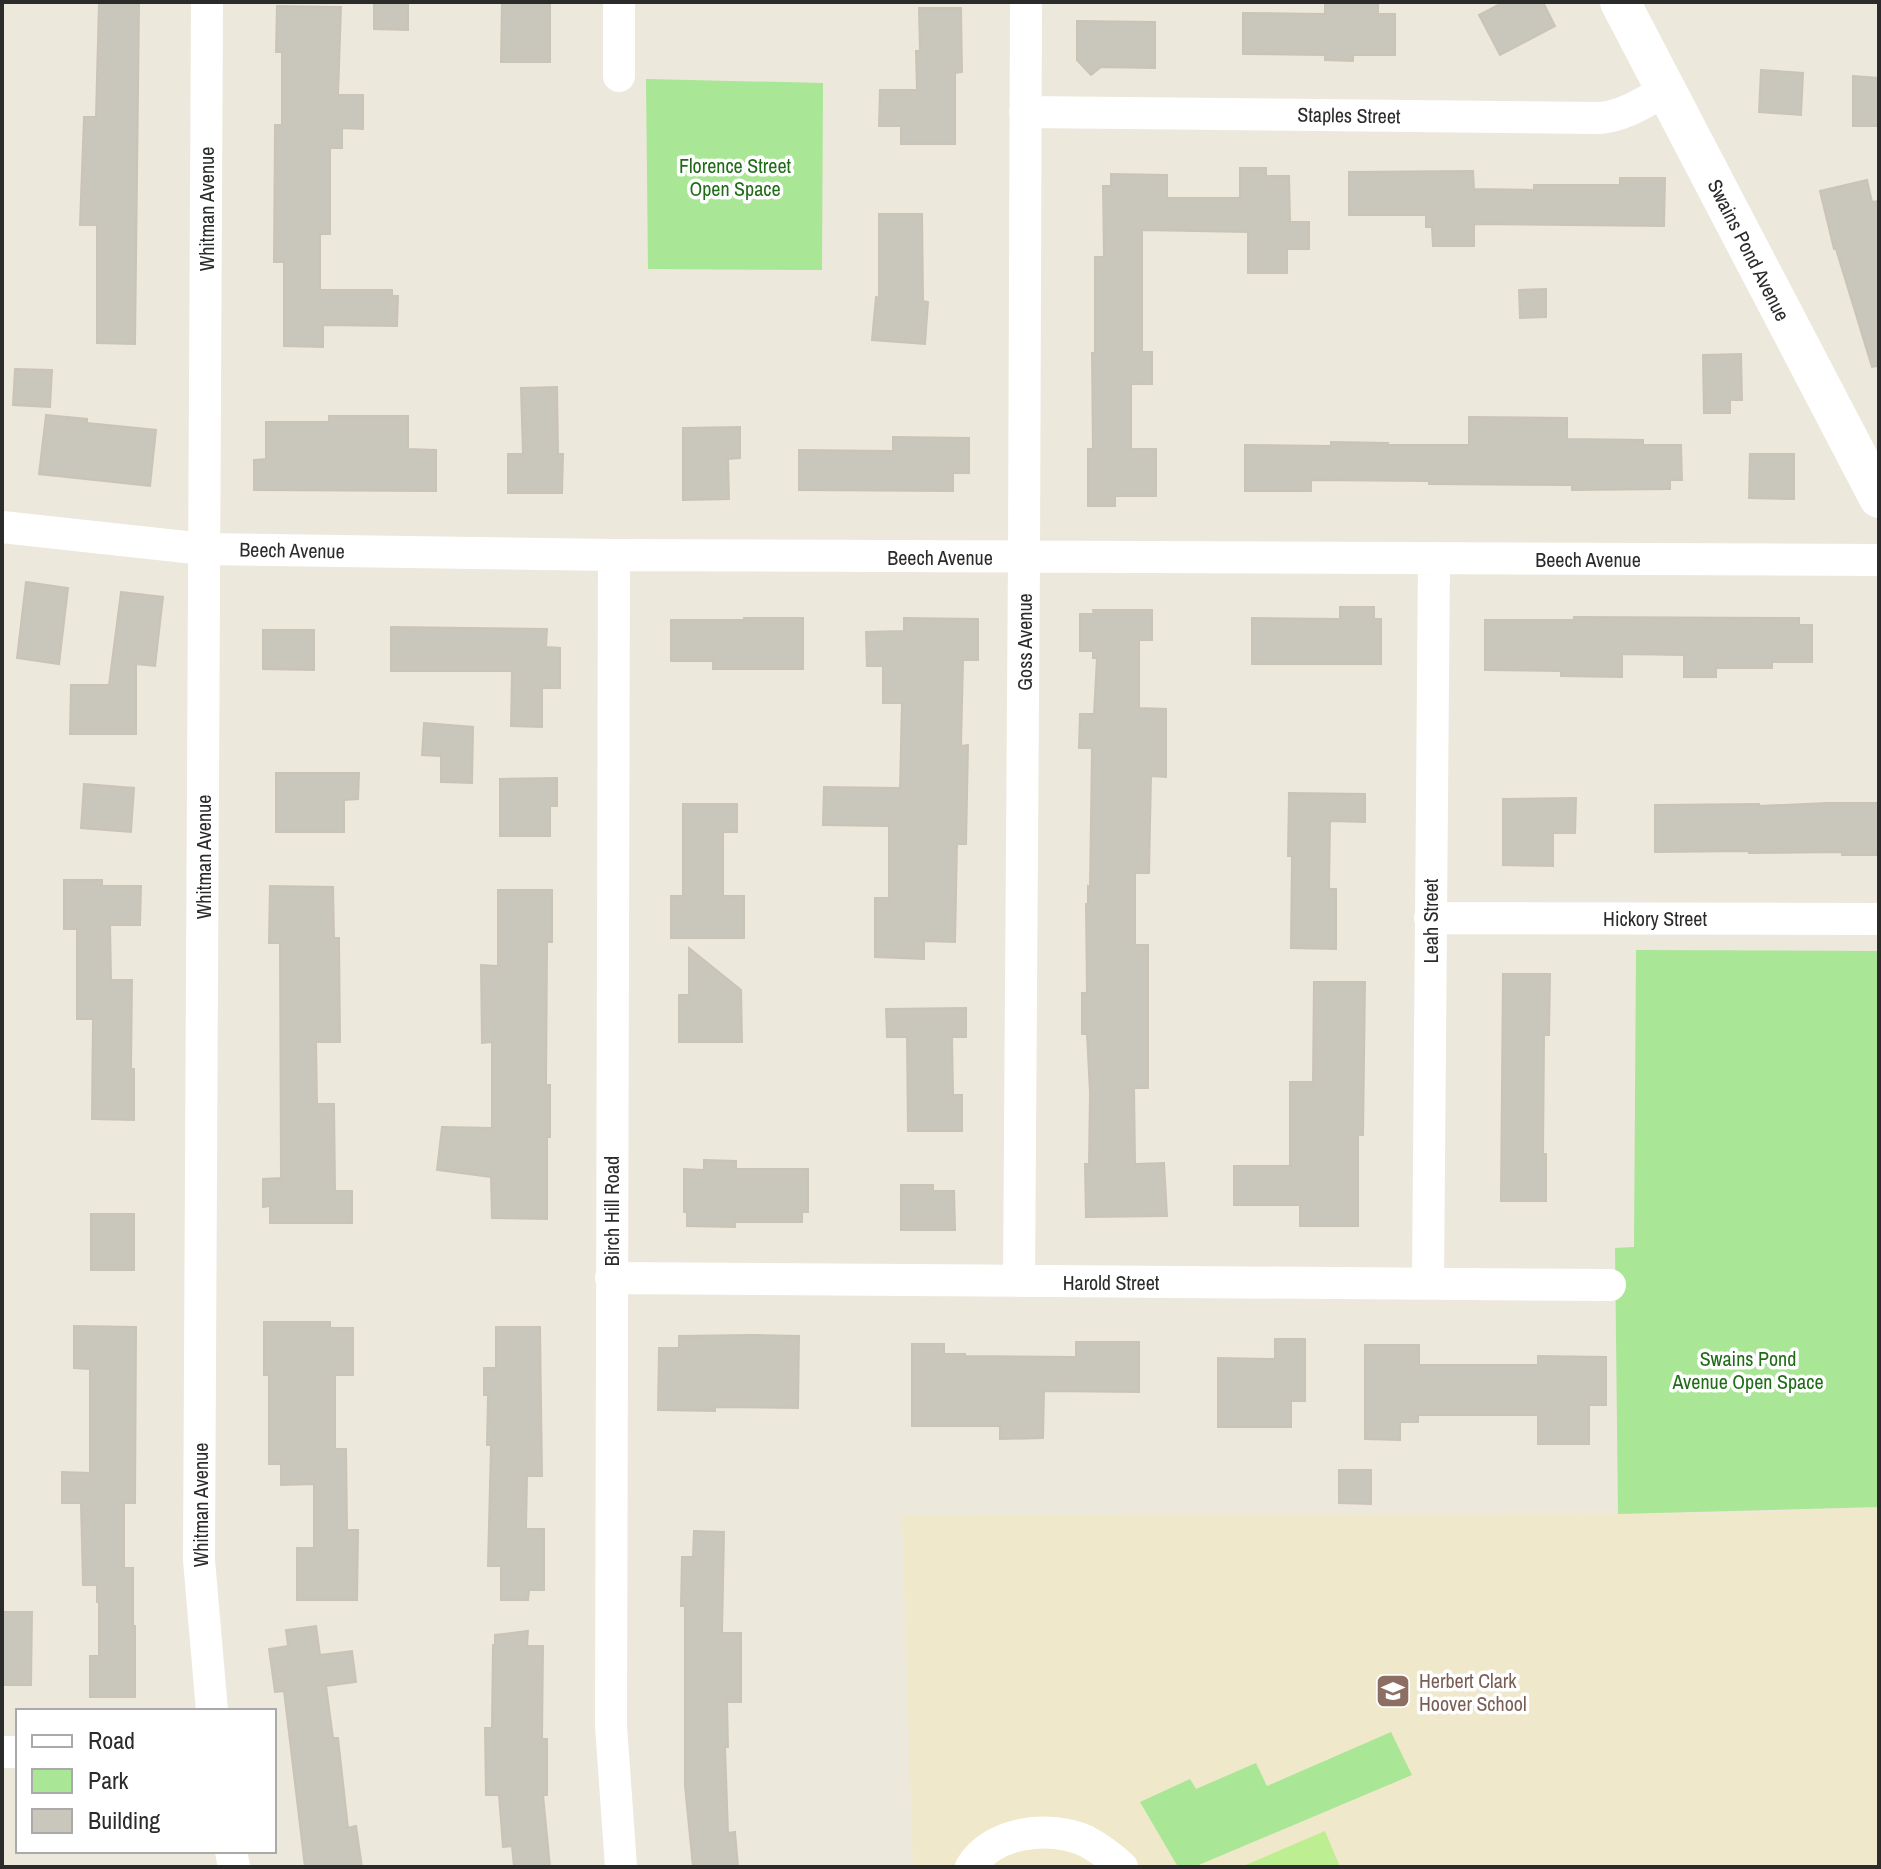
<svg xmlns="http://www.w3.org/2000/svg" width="1881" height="1869" viewBox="0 0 1881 1869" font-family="'Archivo Narrow',sans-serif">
  <rect width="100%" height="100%" fill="#ede8dc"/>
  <path fill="#f0e8cb" d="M1879 1507V1867H913L902 1515 1711 1514Z"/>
  <path fill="#a9e696" d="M646 79 823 83 822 270 648 269Z
    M1636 950 1879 951V1507L1618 1514 1615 1248 1634 1247Z
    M1391 1732 1412 1775 1194 1867H1178L1140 1802 1190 1779 1196 1789 1256 1763 1267 1786Z"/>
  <path fill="#bdee92" d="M1325 1831 1340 1867H1241Z"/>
  <path fill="#c9c6bb" stroke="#c9c4b6" stroke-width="2" d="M99 2H139L135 344 97 343V225H80L84 117H96Z
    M374 2H408V30L374 29Z
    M1504 2H1543L1555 26 1500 55 1479 15Z
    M502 3H550V62H501Z
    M1325 4H1378V14H1395V55H1353V61L1325 60V55L1243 54V13L1325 14Z
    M277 6 341 7 338 95H363V129L342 128V148H330V234H320V290H392V296H398L397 326 323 325V347L284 346V262H274L275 125H282V52H276Z
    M919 8H961L962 72 955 73V144H901V126H879L880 90H917L916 51H920Z
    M1077 21 1155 22V68L1101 67 1091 75 1077 60Z
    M1761 70 1803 73 1801 115 1759 112Z
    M1853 76 1879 78V126H1853Z
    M1240 168H1266V176H1289L1290 222H1309V249H1287V273H1248V232L1142 230V352H1152V384H1131V449H1156V496H1115V506H1088V449H1093L1092 353H1095V257H1104L1103 186H1111V174L1167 175V198H1240Z
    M1473 171 1474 189 1534 190V185H1620V178H1665L1664 226 1474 224V246H1433L1432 227H1426V215H1349V172Z
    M1867 180 1872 202 1879 201V366L1872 367 1836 249H1834L1820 191Z
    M879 214H922L923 301 928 302 925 344 872 340 876 297 879 298Z
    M1546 289V317L1520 318 1519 290Z
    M1741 354 1742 400H1730V413H1704L1703 355Z
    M15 369 52 370 50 407 13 405Z
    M557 387 558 454H563L562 493H508V454H523L521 388Z
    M46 415 87 419V423L156 430 150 486 39 474Z
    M329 416H408V449L436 450V491L254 490V460L266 459V422H329Z
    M1469 417 1567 418V439L1643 440V445H1681L1682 480H1670V489L1572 490V485L1429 484V481L1311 480V491H1245V445L1331 446V442L1388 443 1387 445H1469Z
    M740 427V458L728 459 729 499 683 500V428Z
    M893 437 969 438V473H953V491L799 490V450L893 451Z
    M1750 454H1794V499L1749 498Z
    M26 582 68 588 59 664 17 658Z
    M121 592 163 597 155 666 136 664V734H70L71 685H109Z
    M1340 607H1374V619H1381V664H1252V618L1340 619Z
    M1093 610H1152V640H1139V708L1166 709V777L1151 776 1149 873H1135V945H1148V1088H1134L1135 1164 1164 1163 1167 1216 1086 1217 1085 1164H1089L1090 1093 1087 1034H1082V993H1087L1086 904H1088V886L1090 887 1092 748H1079L1080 714H1094L1097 658H1093V651H1080V614H1094Z
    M1574 617 1799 618V625H1812V662H1772V668H1716V677H1684V655L1622 654V677L1561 676V671L1485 670V620H1574Z
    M744 618H803V669H713V661H671V620H744Z
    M904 618 978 619V660H963L961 746 968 745 966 844H957L955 942 924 941V959L875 957V898H889V826L823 825 824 787 900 788 902 703H883V666H867L866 632 904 631Z
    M391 627 547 629 546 647 560 648V688H542V727L511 726 512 671H391Z
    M263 630H314V670L263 669Z
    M424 723 473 727 472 783 441 782V756L422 755Z
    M276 773H359L358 799 344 800V832H276Z
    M557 778V806H550V836H500V779Z
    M84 784 134 788 131 832 81 828Z
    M1289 793 1365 794V822L1330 821 1329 889H1336V949L1291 948 1292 856H1288Z
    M1576 798 1575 833H1553V866L1503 865V799Z
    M1827 803H1879V855H1842V852L1749 853V851L1655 852V805L1759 804V806Z
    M683 804H737V832H723V896H744V938H671V896H683Z
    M64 880H102V886H141L140 925H110L111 980H132L131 1069H134V1120L92 1119 93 1019H77V929H64Z
    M270 886 333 887 334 938H339L340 1042H316L317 1104H334L335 1191H352V1223H270V1206L263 1207V1179L281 1178 280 943H269Z
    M498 890H552V942H547L546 1085H550V1137H547V1219L492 1218 491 1177 437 1170 442 1127 492 1128V1042L482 1043 481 965 498 966Z
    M689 948 741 990 742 1042H679V995H689Z
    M1503 974H1550L1549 1035H1544L1543 1154H1546V1201H1501Z
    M1314 982H1365L1363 1135H1358V1226H1300V1205H1234V1166H1290V1082H1313Z
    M966 1008V1037H952L953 1095H962V1131H908L907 1037H887L886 1009Z
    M704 1160 736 1161V1169H808V1212H802V1222H735V1227L687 1226V1212H684V1169L704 1170Z
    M901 1185H933V1191H954L955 1230H901Z
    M91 1214H134V1270H91Z
    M264 1322H330V1328H353V1375H335V1449H346L347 1530H358L357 1600H297V1548H314V1484L281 1485V1464H269V1375H264Z
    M74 1326 136 1327 135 1503H124V1568H133V1626H135V1697H90V1656H99V1602H97V1585H83L81 1503H62V1472L90 1473V1369L74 1368Z
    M496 1327H540L542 1476H527L526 1529H544V1590H529L528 1600H501V1566H488L491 1445H487L488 1395H484V1368H496Z
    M753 1335 799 1336 798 1408 715 1407V1411L658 1410 659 1348H679V1336Z
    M1275 1339H1305V1401H1291V1427H1218V1358L1275 1359Z
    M1076 1342H1139V1392L1044 1391 1043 1438 1000 1439V1426H912V1344H944V1354H965V1356L1076 1357Z
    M1365 1345H1419V1365H1538V1356L1606 1357V1405H1589V1444H1538V1415H1418V1422H1400V1440L1365 1439Z
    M1339 1470H1371V1504L1339 1503Z
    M694 1531 724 1532 722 1633H741V1702H727L728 1747H725L728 1833 735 1832 738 1867H693L685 1786V1606H681L682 1557H693Z
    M2 1612H32L31 1685H2Z
    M316 1626 320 1655 352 1651 356 1682 326 1686 333 1738H338L348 1828 356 1826 362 1867H305L284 1691 275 1692 269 1649 288 1646 286 1630Z
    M528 1631 527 1646H543L542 1739H547V1795H543L550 1867H514L512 1846 503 1847 499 1795H486L485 1728H492L493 1645H495V1635Z"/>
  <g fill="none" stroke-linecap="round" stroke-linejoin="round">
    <path stroke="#fff" stroke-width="32" d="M207 2 199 1560 212 1711
      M619 76V2
      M1025 112 1600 118C1624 116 1645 102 1666 90
      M2 527 204 549 614 555 1879 560
      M614 555 611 1726 621 1867
      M1430 918 1879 919
      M611 1278 1610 1285
      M1019 1281 1024 557 1026 2
      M1428 1283 1434 558
      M2 1752H18
      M231 1851 234 1867
      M971 1867C993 1831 1049 1825 1086 1841 1099 1848 1111 1857 1122 1867"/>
    <path stroke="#fff" stroke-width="40" d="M1620 2 1879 498"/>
  </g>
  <defs>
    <g id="school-square" transform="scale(1.8)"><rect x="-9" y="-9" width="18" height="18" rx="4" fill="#8d6e63" stroke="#fff"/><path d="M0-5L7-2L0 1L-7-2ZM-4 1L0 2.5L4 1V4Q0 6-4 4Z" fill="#fff"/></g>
  </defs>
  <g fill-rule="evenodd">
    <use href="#school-square" x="1393" y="1691"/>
  </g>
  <g text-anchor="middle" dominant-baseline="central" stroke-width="7" stroke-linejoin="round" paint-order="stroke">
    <g font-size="20" fill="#2b2b2b" stroke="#fff">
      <text transform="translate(1349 115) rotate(1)">Staples Street</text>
      <text transform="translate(206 209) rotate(-90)">Whitman Avenue</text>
      <text transform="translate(1749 250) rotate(63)">Swains Pond Avenue</text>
      <text transform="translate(292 550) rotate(1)">Beech Avenue</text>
      <text x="940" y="557">Beech Avenue</text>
      <text x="1588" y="559">Beech Avenue</text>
      <text transform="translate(1024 642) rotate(-90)">Goss Avenue</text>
      <text transform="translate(203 857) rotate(-90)">Whitman Avenue</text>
      <text x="1655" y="918">Hickory Street</text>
      <text transform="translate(1430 921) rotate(-90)">Leah Street</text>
      <text transform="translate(611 1211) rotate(-90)">Birch Hill Road</text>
      <text x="1111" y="1282">Harold Street</text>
      <text transform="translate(200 1505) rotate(-90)">Whitman Avenue</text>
    </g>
    <g font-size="20" fill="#1f6c17" stroke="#fff">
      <text x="735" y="165">Florence Street<tspan x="735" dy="23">Open Space</tspan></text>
      <text x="1748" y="1358">Swains Pond<tspan x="1748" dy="23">Avenue Open Space</tspan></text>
    </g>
    <g font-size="20" fill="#785e54" stroke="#fff" text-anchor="start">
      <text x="1419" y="1680">Herbert Clark<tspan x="1419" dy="23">Hoover School</tspan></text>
    </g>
  </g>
  <rect width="1881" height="1869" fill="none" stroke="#2b2b2b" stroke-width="8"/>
  <rect x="16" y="1709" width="260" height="144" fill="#ffffff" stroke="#aaaaaa" stroke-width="2"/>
  <rect x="32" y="1735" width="40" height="12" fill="#ffffff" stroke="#aaaaaa" stroke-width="2"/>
  <text x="88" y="1749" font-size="24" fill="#2b2b2b">Road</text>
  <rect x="32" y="1769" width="40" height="24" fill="#a9e696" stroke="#aaaaaa" stroke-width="2"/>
  <text x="88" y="1789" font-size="24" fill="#2b2b2b">Park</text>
  <rect x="32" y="1809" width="40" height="24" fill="#c9c6bb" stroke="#aaaaaa" stroke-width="2"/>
  <text x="88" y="1829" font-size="24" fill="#2b2b2b">Building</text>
</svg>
